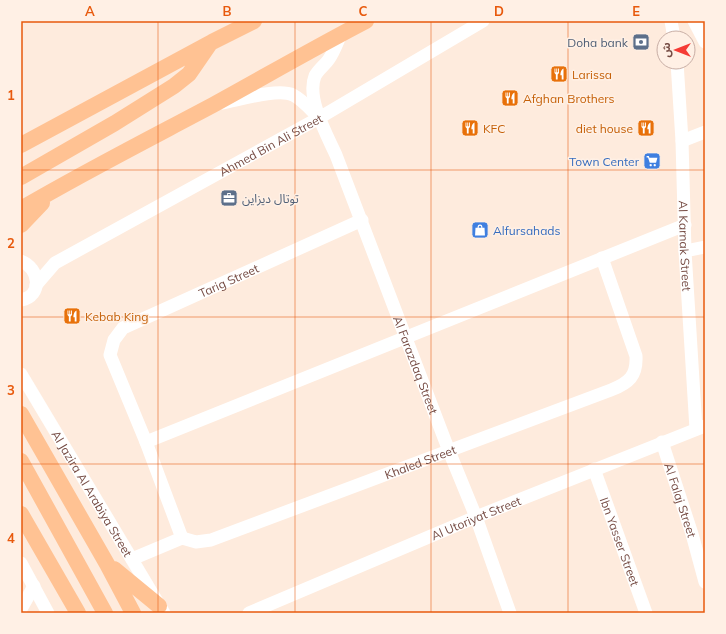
<svg xmlns="http://www.w3.org/2000/svg" width="726" height="634" viewBox="0 0 726 634" font-family="Mulish,'Noto Sans Arabic',sans-serif">
  <rect width="100%" height="100%" fill="#feebdd"/>
  <g fill="none" stroke-linecap="round" stroke-linejoin="round">
    <g stroke="#fff" stroke-width="13">
      <path d="M671 21 674 38"/>
      <path d="M694 21 705 42"/>
      <path id="s1" d="M341 34C337 43 334 52 329 59 325 65 318 70 315 76 306 98 327 135 336 155L449 451 476 517 510 613"/>
      <path id="s2" d="M677 62 682 141 685 251 696 429"/>
      <path d="M222 103C239 100 278 88 293 95 303 100 311 110 319 118"/>
      <path d="M682 141 705 132"/>
      <path d="M685 251 705 247"/>
      <path d="M21 261C40 268 43 296 21 300"/>
      <path id="s3" d="M36 285 55 263 319 118 483 21"/>
      <path id="s4" d="M21 374 164 613"/>
      <path d="M146 442 685 225"/>
      <path id="s5" d="M662 442 692 534 705 582"/>
      <path id="s6" d="M594 469 646 613"/>
      <path id="s7" d="M182 538 196 542 211 540 611 390C629 383 637 376 636 356L602 258"/>
      <path id="s8" d="M182 538 146 442 110 355 114 340 123 328 362 220"/>
      <path d="M132 559 182 538"/>
      <path d="M21 563 48 613"/>
      <path d="M21 609 34 586"/>
      <path id="s9" d="M249 613 476 517 705 426"/>
    </g>
    <path stroke="#ffc293" stroke-width="16" d="M21 145 212 42 254 21
      M21 177 115 123 174 86 189 74 209 45
      M21 209C84 172 149 139 213 105 264 77 314 48 366 21
      M21 225 42 203
      M21 414 107 564 133 613
      M21 461 105 613
      M21 514 78 613
      M114 569 159 606"/>
  </g>
  <path fill="none" stroke="#e8590c" stroke-width="1" stroke-opacity="0.55" d="M158 21V613M295 21V613M431 21V613M568 21V613M21 170H705M21 317H705M21 464H705"/>
  <defs>
    <g id="bank-square" transform="scale(0.9)"><rect x="-9" y="-9" width="18" height="18" rx="4" fill="#5c6f8a" stroke="#fff0e5"/><path d="M-6-4H6V4H-6ZM0-2.3a2.3 2.3 0 1 0 0 4.6a2.3 2.3 0 1 0 0-4.6Z" fill="#fff"/></g>
    <g id="restaurant-square" transform="scale(0.9)"><rect x="-9" y="-9" width="18" height="18" rx="4" fill="#e8710a" stroke="#fff0e5"/><path d="M-5-6h1v4h1v-4h1v4h1v-4h1v5L-1.5 .5V6h-2V.5L-5-1ZM5-6V6H3V1.5H1.5Q1.5-4 5-6Z" fill="#fff"/></g>
    <g id="supermarket-square" transform="scale(0.9)"><rect x="-9" y="-9" width="18" height="18" rx="4" fill="#3f7fe0" stroke="#fff0e5"/><path d="M-6-5.5h2.5l.6 2H6L4.5 2H-2.5L-4.4-4H-6ZM-1.5 3.2a1.3 1.3 0 1 0 .1 0ZM3 3.2a1.3 1.3 0 1 0 .1 0Z" fill="#fff"/></g>
    <g id="office-square" transform="scale(0.9)"><rect x="-9" y="-9" width="18" height="18" rx="4" fill="#5c6f8a" stroke="#fff0e5"/><path d="M-6-3h4V-5.5h4V-3h4V5H-6ZM-1-4.5V-3h2v-1.5ZM-6 0V1H6V0Z" fill="#fff"/></g>
    <g id="shop-square" transform="scale(0.9)"><rect x="-9" y="-9" width="18" height="18" rx="4" fill="#3f7fe0" stroke="#fff0e5"/><path d="M-5-2.5h2.3a2.7 3.5 0 0 1 5.4 0H5L5.5 6h-11ZM-1.5-2.5h3a1.5 2.3 0 0 0-3 0Z" fill="#fff"/></g>
  </defs>
  <g fill-rule="evenodd">
    <use href="#bank-square" x="641" y="42"/>
    <use href="#restaurant-square" x="559" y="74"/>
    <use href="#restaurant-square" x="510" y="98"/>
    <use href="#restaurant-square" x="470" y="128"/>
    <use href="#restaurant-square" x="646" y="128"/>
    <use href="#supermarket-square" x="652" y="161"/>
    <use href="#office-square" x="229" y="198"/>
    <use href="#shop-square" x="480" y="230"/>
    <use href="#restaurant-square" x="72" y="316"/>
  </g>
  <g text-anchor="middle" dominant-baseline="central" stroke-width="3" stroke-linejoin="round" paint-order="stroke">
    <g font-size="12" fill="#4e5e75" stroke="#fff0e5" text-anchor="end">
      <text x="628" y="42">Doha bank</text>
      <text x="242" y="198" text-anchor="start">توتال ديزاين</text>
    </g>
    <g font-size="12" fill="#c56008" stroke="#fff0e5" text-anchor="start">
      <text x="572" y="74">Larissa</text>
      <text x="523" y="98">Afghan Brothers</text>
      <text x="483" y="128">KFC</text>
      <text x="633" y="128" text-anchor="end">diet house</text>
      <text x="85" y="316">Kebab King</text>
    </g>
    <g font-size="12" fill="#764c44" stroke="#fff0e5">
      <text stroke="none"><textPath href="#s3" startOffset="275">Ahmed Bin Ali Street</textPath></text>
      <text stroke="none"><textPath href="#s2" startOffset="184">Al Karnak Street</textPath></text>
      <text stroke="none"><textPath href="#s8" startOffset="343">Tarig Street</textPath></text>
      <text stroke="none"><textPath href="#s1" startOffset="358">Al Farazdaq Street</textPath></text>
      <text stroke="none"><textPath href="#s7" startOffset="253">Khaled Street</textPath></text>
      <text stroke="none"><textPath href="#s4" startOffset="139">Al Jazira Al Arabiya Street</textPath></text>
      <text stroke="none"><textPath href="#s5" startOffset="61">Al Falaj Street</textPath></text>
      <text stroke="none"><textPath href="#s9" startOffset="246">Al Utoriyat Street</textPath></text>
      <text stroke="none"><textPath href="#s6" startOffset="77">Ibn Yasser Street</textPath></text>
    </g>
    <g font-size="12" fill="#366cbe" stroke="#fff0e5" text-anchor="end">
      <text x="639" y="161">Town Center</text>
      <text x="493" y="230" text-anchor="start">Alfursahads</text>
    </g>
  </g>
  <rect width="726" height="634" fill="none" stroke="#fff0e5" stroke-width="44"/>
  <g transform="translate(676 50) rotate(270)"><circle r="19" fill="#fff0e5" stroke="#c8aea5"/>
  <path d="M0-3L7 15L0 10L-7 15Z" fill="#f53b35"/>
  <text y="-6" font-size="11" font-weight="bold" text-anchor="middle" fill="#764c44">ش</text>
  </g>
  <rect x="22" y="22" width="682" height="590" fill="none" stroke="#e8590c" stroke-width="1.5"/>
  <g font-size="13" text-anchor="middle" font-weight="bold" fill="#e8590c">
    <text x="90" y="16">A</text>
    <text x="227" y="16">B</text>
    <text x="363" y="16">C</text>
    <text x="499" y="16">D</text>
    <text x="636" y="16">E</text>
    <text x="11" y="100">1</text>
    <text x="11" y="248">2</text>
    <text x="11" y="395">3</text>
    <text x="11" y="543">4</text>
  </g>
</svg>
